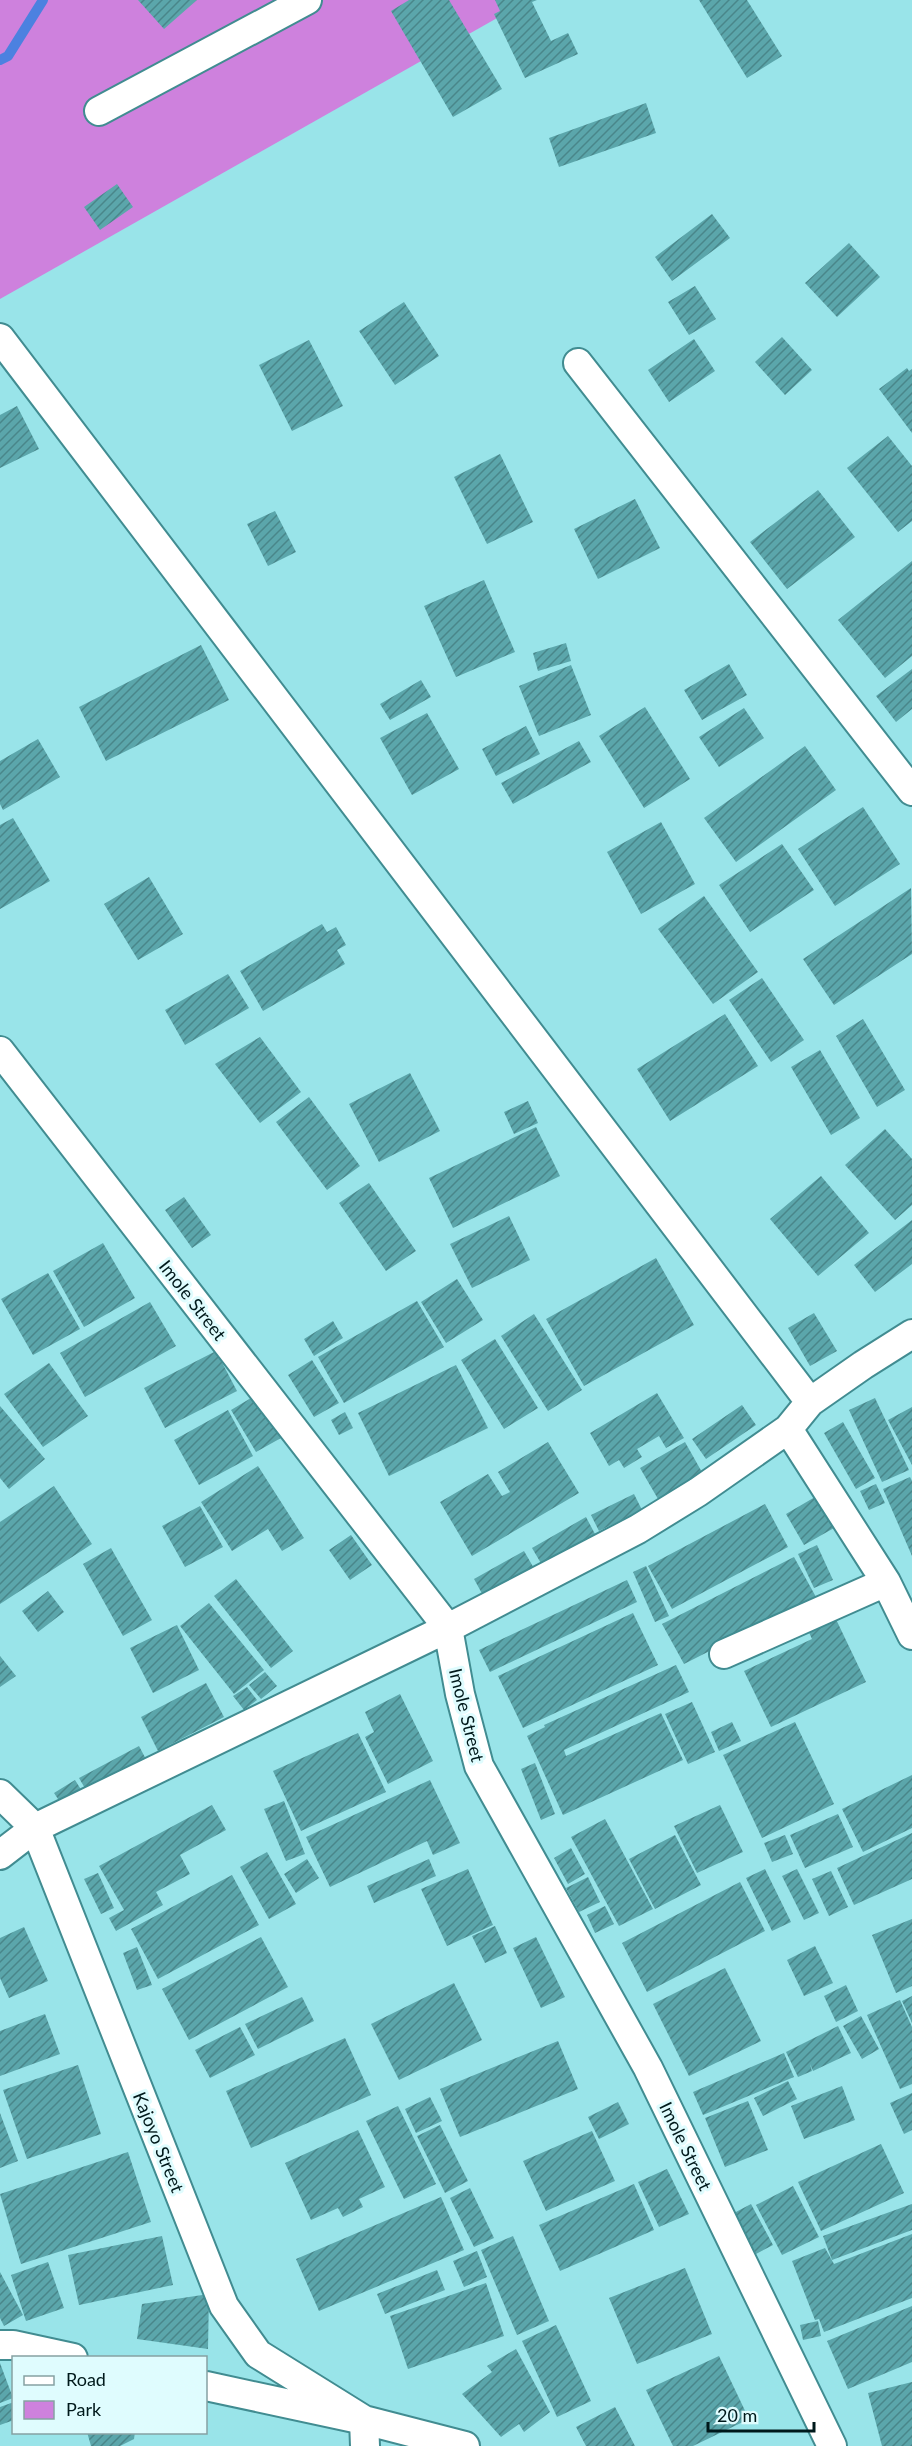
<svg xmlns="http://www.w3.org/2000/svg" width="912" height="2446" viewBox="0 0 912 2446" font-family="Lato,sans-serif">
  <defs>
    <pattern id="building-hatch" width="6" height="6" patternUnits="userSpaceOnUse" patternTransform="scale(1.5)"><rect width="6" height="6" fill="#5ba6ab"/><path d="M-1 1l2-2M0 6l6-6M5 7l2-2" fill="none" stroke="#49868a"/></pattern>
  </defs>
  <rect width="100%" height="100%" fill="#99e4e9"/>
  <path fill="#ce81dd" d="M0 0H529L0 299Z"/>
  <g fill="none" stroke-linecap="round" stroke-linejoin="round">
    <path stroke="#4c81e0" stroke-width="10" d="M0 60 8 56 43 0"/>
  </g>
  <path fill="url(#building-hatch)" d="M138 0H197L164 29Z
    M409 0H449L502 89 453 117 391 11Z
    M495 0H537L532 2 551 41 568 33 578 54 525 78 494 14 500 11Z
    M699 0H747L782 56 747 78Z
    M646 103 656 133 559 167 549 138Z
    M117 184 133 207 100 230 84 207Z
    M712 214 730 238 672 281 655 257Z
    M849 243 880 277 837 317 805 283Z
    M695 286 716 319 689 335 668 302Z
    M404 302 439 356 395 385 359 331Z
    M782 337 812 370 785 395 755 362Z
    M694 339 715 371 669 402 648 370Z
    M309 340 343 406 292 431 259 365Z
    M907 368 909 371 912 369V433L879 389Z
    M17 406 39 449 0 468V415Z
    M888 436 912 466V521L898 532 847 468Z
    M500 454 533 522 487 544 454 477Z
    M818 490 855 537 787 589 750 542Z
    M635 499 660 548 598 579 574 529Z
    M275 511 296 552 268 566 247 524Z
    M912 561V656L885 678 838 620Z
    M484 580 515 652 456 677 424 606Z
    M566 643 571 661 538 671 533 653Z
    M201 645 229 700 106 761 79 707Z
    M729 664 747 695 702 720 684 690Z
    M571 665 591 715 539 736 519 686Z
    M912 669V709L896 722 876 696Z
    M421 680 431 697 390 720 380 704Z
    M645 707 690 779 644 808 599 736Z
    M744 708 764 738 719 767 699 737Z
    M427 713 459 769 412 795 380 738Z
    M526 726 540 754 496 776 482 749Z
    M38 739 60 777 3 810 0 804V761Z
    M579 741 591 762 513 804 501 783Z
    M805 746 836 790 736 862 704 818Z
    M863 807 900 864 835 906 798 849Z
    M13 818 50 881 0 909V825Z
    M661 822 695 884 641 914 607 852Z
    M782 844 814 890 750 932 719 885Z
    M149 877 183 934 138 960 104 904Z
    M911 888 912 954 834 1005 803 959Z
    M704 896 758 972 713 1004 658 929Z
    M322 924 327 932 336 927 346 945 337 950 345 964 263 1011 240 971Z
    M228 974 249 1008 185 1045 165 1010Z
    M762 978 804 1040 771 1062 729 1000Z
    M725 1014 758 1066 670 1121 637 1069Z
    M863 1019 905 1090 877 1107 836 1036Z
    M260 1037 301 1092 260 1123 215 1064Z
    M820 1050 860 1118 831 1135 791 1067Z
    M410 1073 440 1131 379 1162 349 1104Z
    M309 1097 360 1166 327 1190 276 1122Z
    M528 1101 538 1123 514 1134 504 1112Z
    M536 1127 560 1176 453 1228 429 1178Z
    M885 1129 912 1159V1205L895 1220 845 1165Z
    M821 1176 869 1233 818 1276 770 1219Z
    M369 1183 416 1251 386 1271 339 1203Z
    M184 1197 211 1235 192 1248 165 1210Z
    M509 1216 530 1260 472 1288 450 1244Z
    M912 1220V1264L875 1292 854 1265Z
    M103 1243 135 1298 84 1327 53 1271Z
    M656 1258 694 1325 584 1386 546 1319Z
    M48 1273 80 1329 33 1355 1 1299Z
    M457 1279 483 1320 446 1343 421 1302Z
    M417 1301 444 1347 344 1403 318 1357Z
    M150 1302 176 1346 85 1397 60 1353Z
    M814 1313 837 1351 810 1366 788 1328Z
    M534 1314 582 1390 548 1411 501 1336Z
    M333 1321 343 1338 314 1356 304 1339Z
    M495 1339 538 1408 504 1429 461 1360Z
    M216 1351 237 1391 165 1428 144 1388Z
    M312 1360 339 1403 314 1417 288 1375Z
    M49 1363 88 1416 43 1447 4 1394Z
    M456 1365 488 1428 389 1476 358 1413Z
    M657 1393 684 1438 666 1448 659 1436 637 1449 642 1457 624 1468 619 1460 609 1466 590 1433Z
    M256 1395 281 1438 256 1452 231 1410Z
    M875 1398 909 1470 882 1482 849 1410Z
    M742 1405 756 1425 706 1459 692 1439Z
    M0 1406 45 1459 9 1489 0 1478Z
    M912 1407V1465L888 1420Z
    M228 1410 253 1456 199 1485 174 1440Z
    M345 1412 353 1428 339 1435 331 1420Z
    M843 1422 875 1478 856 1489 824 1433Z
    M548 1442 579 1493 472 1556 440 1502 488 1474 502 1496 510 1492 498 1472Z
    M685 1442 703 1474 658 1499 640 1468Z
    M258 1466 304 1538 282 1551 268 1529 232 1551 201 1502Z
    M910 1477 912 1481V1556L883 1489Z
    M876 1484 885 1503 869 1510 860 1491Z
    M54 1486 92 1544 0 1604V1522Z
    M634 1494 642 1510 599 1531 591 1515Z
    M815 1497 834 1528 804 1545 786 1514Z
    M765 1504 788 1547 672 1609 648 1566Z
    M200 1506 223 1547 185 1567 162 1526Z
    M586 1517 595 1534 542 1565 532 1548Z
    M351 1535 372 1565 350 1580 329 1550Z
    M817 1545 833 1580 814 1588 798 1554Z
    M111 1548 152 1620 123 1636 83 1564Z
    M524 1551 535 1570 485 1599 474 1579Z
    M794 1557 816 1597 684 1664 662 1624Z
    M646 1566 669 1616 655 1622 633 1572Z
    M236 1579 293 1651 271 1668 214 1596Z
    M627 1580 637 1602 490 1672 479 1650Z
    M48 1591 64 1612 38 1632 22 1611Z
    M209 1603 264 1670 234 1694 180 1626Z
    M633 1613 658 1665 523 1728 498 1676Z
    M833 1613 866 1682 771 1727 744 1671 812 1639 806 1626Z
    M177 1625 199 1670 153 1693 130 1648Z
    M0 1656 16 1676 0 1687Z
    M676 1665 689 1692 564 1750 566 1756 661 1713 683 1760 563 1815 527 1736 545 1727 544 1725Z
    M265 1672 277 1686 261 1699 249 1685Z
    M206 1683 224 1717 158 1751 141 1717Z
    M247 1687 257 1700 244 1710 233 1696Z
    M400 1694 433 1761 388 1784 365 1737 374 1732 365 1712Z
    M692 1702 715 1752 688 1764 665 1714Z
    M732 1722 741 1741 719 1751 711 1732Z
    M795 1722 834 1804 762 1838 723 1755Z
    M358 1733 386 1792 301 1831 273 1771Z
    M139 1746 149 1765 90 1797 79 1778Z
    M535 1763 555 1814 541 1820 521 1769Z
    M912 1775V1828L863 1852 842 1809Z
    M75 1780 87 1799 66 1811 54 1793Z
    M430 1780 460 1843 433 1855 427 1841 330 1887 306 1837Z
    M284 1801 305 1854 286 1861 264 1809Z
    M212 1805 226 1830 180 1855 190 1874 156 1892 163 1905 116 1931 109 1918 124 1910 99 1866Z
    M720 1805 743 1852 697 1873 674 1826Z
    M838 1814 853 1847 805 1868 790 1835Z
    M605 1819 653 1909 619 1926 571 1837Z
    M912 1833V1879L854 1905 837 1868Z
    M675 1835 701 1885 655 1909 629 1859Z
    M785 1835 793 1854 772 1862 764 1843Z
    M571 1848 585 1874 568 1884 554 1858Z
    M267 1852 296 1904 269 1919 240 1867Z
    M307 1859 319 1878 296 1893 284 1874Z
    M429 1859 436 1876 374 1903 367 1886Z
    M468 1869 493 1925 447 1946 421 1889Z
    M765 1869 791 1922 772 1931 746 1878Z
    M797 1869 819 1913 804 1920 782 1876Z
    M831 1871 848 1907 829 1916 812 1879Z
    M98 1873 114 1908 101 1914 84 1879Z
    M232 1875 259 1925 158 1979 131 1929Z
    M588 1877 600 1902 579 1912 566 1888Z
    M740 1882 765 1931 647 1992 622 1943Z
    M605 1906 614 1924 595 1933 587 1915Z
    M912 1919V1986L896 1993 872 1935Z
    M495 1926 507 1953 485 1963 472 1936Z
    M24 1927 48 1981 9 1998 0 1978V1938Z
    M261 1937 288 1987 189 2040 162 1989Z
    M536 1937 565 1997 541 2008 513 1948Z
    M815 1946 833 1983 804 1996 787 1960Z
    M137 1947 152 1985 137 1990 123 1953Z
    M725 1968 761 2041 689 2076 653 2004Z
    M454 1983 482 2040 399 2080 371 2024Z
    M846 1985 858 2011 836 2022 824 1996Z
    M912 1996V2023L902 2001Z
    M302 1997 314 2021 258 2049 245 2024Z
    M900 2000 912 2027V2084L900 2089 867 2015Z
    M45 2014 60 2054 0 2076V2031Z
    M861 2016 879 2049 862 2059 843 2026Z
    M838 2026 851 2053 813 2071 810 2064 812 2071 798 2077 786 2052Z
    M240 2027 255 2055 210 2078 195 2050Z
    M345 2038 371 2095 251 2148 226 2091Z
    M558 2041 578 2089 460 2137 440 2089Z
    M784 2053 794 2077 703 2115 693 2092Z
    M78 2065 101 2134 27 2159 3 2090Z
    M788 2081 797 2099 763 2116 754 2098Z
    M842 2086 855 2120 804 2139 791 2106Z
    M912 2093V2130L904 2134 890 2103Z
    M430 2097 442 2121 416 2133 405 2109Z
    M748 2101 768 2150 725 2167 705 2118Z
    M618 2102 629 2124 599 2139 588 2117Z
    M398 2106 436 2184 404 2199 366 2121Z
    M0 2113 18 2161 0 2168Z
    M440 2125 468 2181 445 2193 417 2136Z
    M358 2130 385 2187 359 2199 363 2207 343 2217 338 2208 311 2220 285 2163Z
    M592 2131 615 2181 546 2211 523 2161Z
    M881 2144 904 2193 821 2231 798 2182Z
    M128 2152 151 2222 21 2264 0 2194Z
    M667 2169 689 2214 659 2227 638 2182Z
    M634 2184 654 2230 560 2271 539 2225Z
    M793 2186 819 2237 782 2255 756 2205Z
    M470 2188 494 2238 474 2247 450 2198Z
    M441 2197 464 2250 319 2311 296 2259Z
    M751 2204 773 2245 756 2254 734 2213Z
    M912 2204V2230L832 2260 823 2236Z
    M912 2234V2298L824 2332 819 2319 815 2320 792 2261 825 2248 834 2264Z
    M162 2236 173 2285 79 2305 68 2255Z
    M513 2236 549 2321 517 2335 481 2250Z
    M477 2251 487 2277 464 2287 453 2261Z
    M48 2262 64 2308 26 2321 11 2275Z
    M685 2268 712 2334 637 2364 609 2298Z
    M437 2270 445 2290 385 2314 377 2294Z
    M0 2272 23 2315 4 2326 0 2318Z
    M486 2283 504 2336 408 2369 390 2316Z
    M209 2294 208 2349 137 2339 142 2304Z
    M912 2306V2362L848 2389 827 2341Z
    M818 2321 821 2336 803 2340 800 2325Z
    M556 2325 591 2401 557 2417 522 2341Z
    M516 2349 550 2412 524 2432 519 2424 501 2437 462 2394 492 2372 487 2366Z
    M719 2356 749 2419 693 2446H673L646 2390Z
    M0 2363 13 2398 0 2403Z
    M912 2382V2446H882L868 2393Z
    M14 2402V2420L0 2425V2407Z
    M615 2407 635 2446H586L576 2427Z
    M87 2432H135L134 2439 120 2446H91Z"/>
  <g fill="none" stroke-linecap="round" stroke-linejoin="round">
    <g stroke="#418c91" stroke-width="32">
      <path id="minor" d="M99 111 307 0
        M0 338 810 1402
        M578 363 912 791
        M0 1051 448 1628 460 1694 479 1766 648 2068 832 2446
        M788 1429 886 1582 912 1635
        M724 1654 886 1582
        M0 1794 35 1828 224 2306 258 2354 364 2420 365 2446
        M0 1855 35 1828 448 1628 638 1529 698 1492 788 1429 810 1402 863 1365 912 1334
        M0 2345H13L73 2358
        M206 2386 364 2420 465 2446"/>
    </g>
    <use href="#minor" stroke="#fff" stroke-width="28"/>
  </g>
  <g text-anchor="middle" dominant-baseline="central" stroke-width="6" stroke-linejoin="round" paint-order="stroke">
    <g font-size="18" fill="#00191b" stroke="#dffcfe">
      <text transform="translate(193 1300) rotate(52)">Imole Street</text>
      <text transform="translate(467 1715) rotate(76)">Imole Street</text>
      <text transform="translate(159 2142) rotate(68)">Kajoyo Street</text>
      <text transform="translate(686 2146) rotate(64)">Imole Street</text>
    </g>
  </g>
  <rect x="12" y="2356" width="195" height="78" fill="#dffcfe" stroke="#86a1a3" stroke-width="1.5"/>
  <rect x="24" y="2376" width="30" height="9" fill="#ffffff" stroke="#86a1a3" stroke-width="1.5"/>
  <text x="66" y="2386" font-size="18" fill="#00191b">Road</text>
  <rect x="24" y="2401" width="30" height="18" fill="#ce81dd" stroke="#86a1a3" stroke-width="1.5"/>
  <text x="66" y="2416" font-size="18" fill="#00191b">Park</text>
  <path d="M708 2422v9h106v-9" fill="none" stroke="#00191b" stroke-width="3"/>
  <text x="717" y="2422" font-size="18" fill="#00191b" stroke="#dffcfe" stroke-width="4.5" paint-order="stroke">20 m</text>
</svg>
